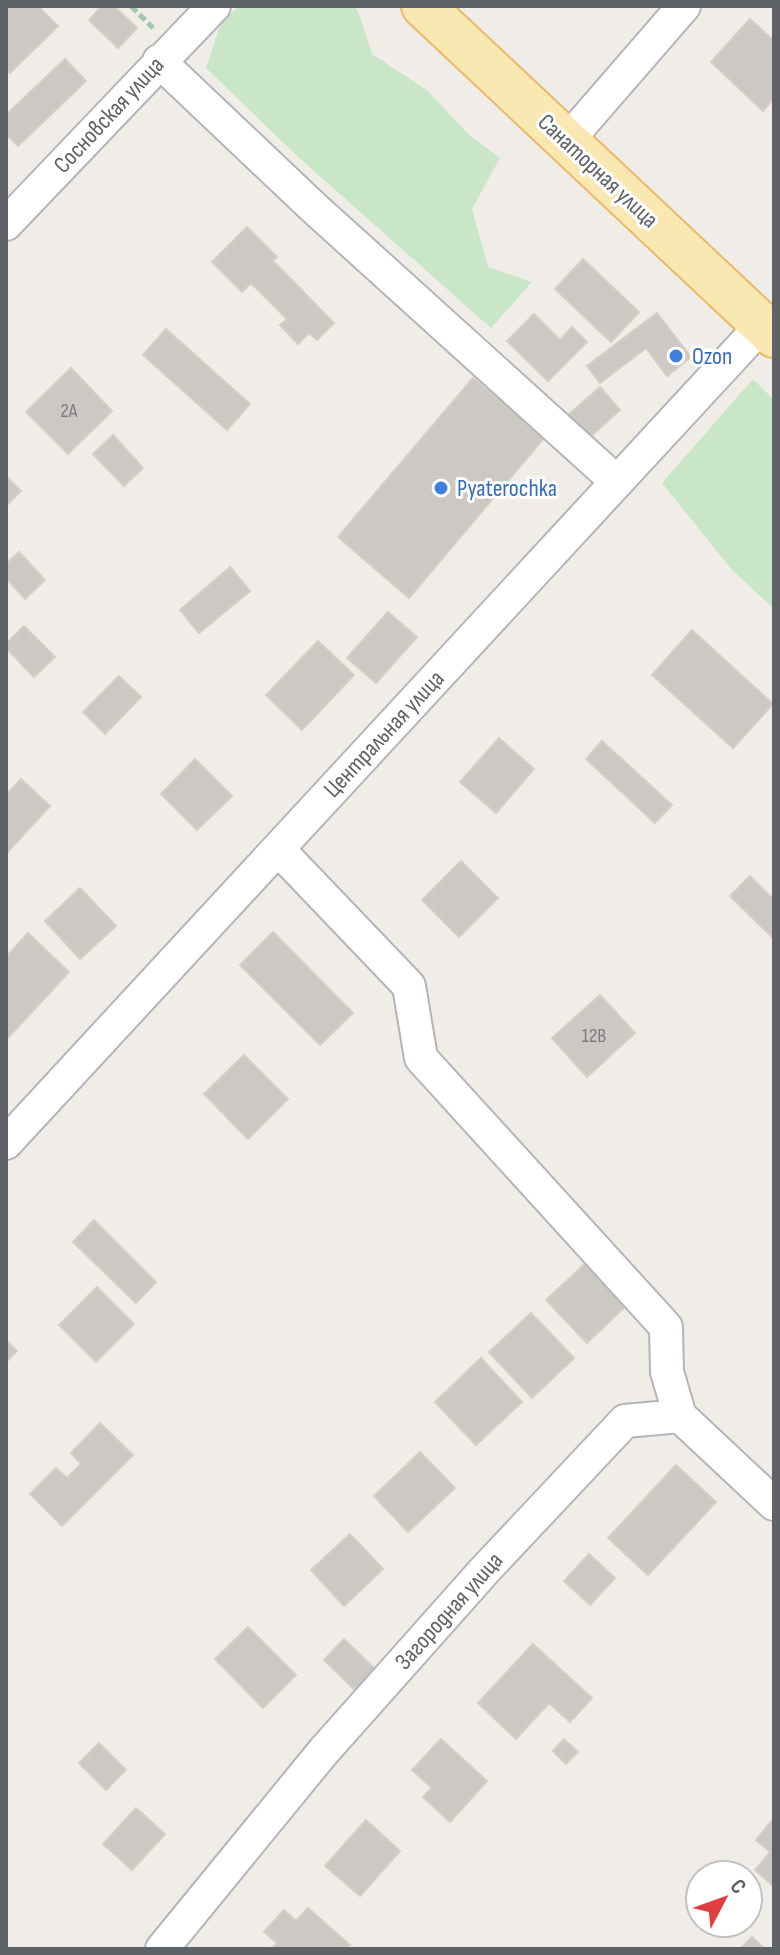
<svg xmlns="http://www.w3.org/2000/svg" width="780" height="1955" viewBox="0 0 780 1955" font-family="'Sofia Sans Condensed',sans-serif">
  <rect width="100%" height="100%" fill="#f0ede8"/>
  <path fill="#c9e6c6" d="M240 6H354L358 11 372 54 428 91 468 134 500 158 472 209 488 267 532 282 491 328 297 156 206 68 222 20Z
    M753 379 774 400V609L732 570 662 483Z"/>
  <path fill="#ccc8c4" stroke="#d4cfc6" stroke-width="2" d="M6 6H38L58 26 10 73 6 68Z
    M102 6H114L137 28 118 48 89 20Z
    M750 19 774 41V98L763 111 711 62Z
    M65 59 86 81 18 146 6 134V115Z
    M247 227 277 257 273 261 334 323 317 340 309 333 298 344 280 325 287 319 251 283 242 292 212 262Z
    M583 259 639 312 611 342 555 289Z
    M657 313 691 357 667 376 646 348 600 383 587 366Z
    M534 314 560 340 572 327 587 342 548 381 507 341Z
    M166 329 250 404 227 430 143 355Z
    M71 368 112 411 68 454 26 412Z
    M473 378 544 438 409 598 338 537Z
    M600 387 620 410 589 438 568 415Z
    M113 435 143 468 124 486 93 454Z
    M6 476 21 491 6 506Z
    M19 552 45 580 25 599 6 578V564Z
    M230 567 250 591 199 633 180 610Z
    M388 612 417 637 376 683 347 658Z
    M24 626 55 657 34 677 6 648V644Z
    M692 630 773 704 733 748 652 675Z
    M318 641 354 675 302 730 266 695Z
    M119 676 141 697 105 734 83 712Z
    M499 738 534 769 496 813 460 782Z
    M602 741 672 805 655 823 586 759Z
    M195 759 232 796 197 830 161 794Z
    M21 779 50 806 6 854V795Z
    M461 861 498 898 459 937 422 900Z
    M750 876 774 900V939L730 896Z
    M80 888 116 926 80 959 45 921Z
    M273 932 353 1013 320 1045 240 965Z
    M28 933 69 972 7 1039 6 957Z
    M600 995 635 1033 587 1077 552 1038Z
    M244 1055 288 1099 248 1139 204 1094Z
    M94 1220 156 1282 136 1303 73 1242Z
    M588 1261 629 1303 587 1343 546 1300Z
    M97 1287 134 1324 96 1362 59 1325Z
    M531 1313 574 1358 532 1398 489 1352Z
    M6 1340 17 1351 6 1362Z
    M481 1358 522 1402 476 1445 435 1402Z
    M100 1423 133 1455 62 1526 30 1494 56 1468 67 1478 81 1464 71 1453Z
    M420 1452 455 1488 408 1532 374 1496Z
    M676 1465 716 1502 648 1575 608 1538Z
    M350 1534 383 1569 344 1606 311 1570Z
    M589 1554 615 1578 590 1605 564 1581Z
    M248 1627 296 1675 263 1708 215 1659Z
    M344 1639 377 1671 356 1691 324 1660Z
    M533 1644 592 1698 570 1722 549 1703 516 1739 478 1703Z
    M441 1739 487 1781 450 1822 423 1797 432 1788 412 1770Z
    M564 1739 578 1752 566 1764 553 1751Z
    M99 1743 126 1770 106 1790 79 1763Z
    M136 1808 165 1834 132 1870 103 1844Z
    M774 1818V1887L755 1870 770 1852 756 1840Z
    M366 1820 400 1851 360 1896 325 1866Z
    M308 1908 350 1945 346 1949H271L277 1943 264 1932 284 1910 296 1921Z
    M752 1937 765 1949H740Z"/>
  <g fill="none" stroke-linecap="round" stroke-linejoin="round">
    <g stroke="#b3b5b9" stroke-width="36">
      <path id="minor" d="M159 61 312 206 617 482
        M567 141 684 6
        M6 224 214 6
        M278 849 409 986 421 1058 666 1327 667 1372 680 1416
        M6 1143 762 325
        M162 1949 323 1752 484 1571 625 1421 680 1416 774 1504"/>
    </g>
    <g stroke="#eab867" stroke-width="46">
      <path id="major" d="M423 6 774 336"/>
    </g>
    <path stroke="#a0c7a7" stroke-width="5" stroke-dasharray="8 4" stroke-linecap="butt" d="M131 6 153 28"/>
    <use href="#minor" stroke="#fff" stroke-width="32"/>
    <use href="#major" stroke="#fae8b2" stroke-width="42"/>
  </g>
  <g fill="#3f7fe0" stroke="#fff" stroke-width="3">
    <circle cx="676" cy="356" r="8"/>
    <circle cx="441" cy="488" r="8"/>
  </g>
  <g text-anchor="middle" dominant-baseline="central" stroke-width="6" stroke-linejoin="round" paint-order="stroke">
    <g font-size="20" fill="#7a7c7e">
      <text x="69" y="411">2А</text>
      <text x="594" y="1036">12В</text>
    </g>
    <g font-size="24" fill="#5f6367" stroke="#fff">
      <text transform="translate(109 115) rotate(-47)">Сосновская улица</text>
      <text transform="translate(598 171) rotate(43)">Санаторная улица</text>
      <text transform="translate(384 734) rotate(-47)">Центральная улица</text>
      <text transform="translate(449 1611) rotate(-48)">Загородная улица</text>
    </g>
    <g font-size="24" fill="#366cbe" stroke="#fff" text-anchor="start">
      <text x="692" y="356">Ozon</text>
      <text x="457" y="488">Pyaterochka</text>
    </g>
  </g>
  <rect width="780" height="1955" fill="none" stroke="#5f6367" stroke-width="16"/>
  <g transform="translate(724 1899) rotate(49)"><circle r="38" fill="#ffffff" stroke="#bfc1c2" stroke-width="2"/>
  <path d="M0-6L14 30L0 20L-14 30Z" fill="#e03e41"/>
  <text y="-12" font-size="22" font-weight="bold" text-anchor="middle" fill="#5f6367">С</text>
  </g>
</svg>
